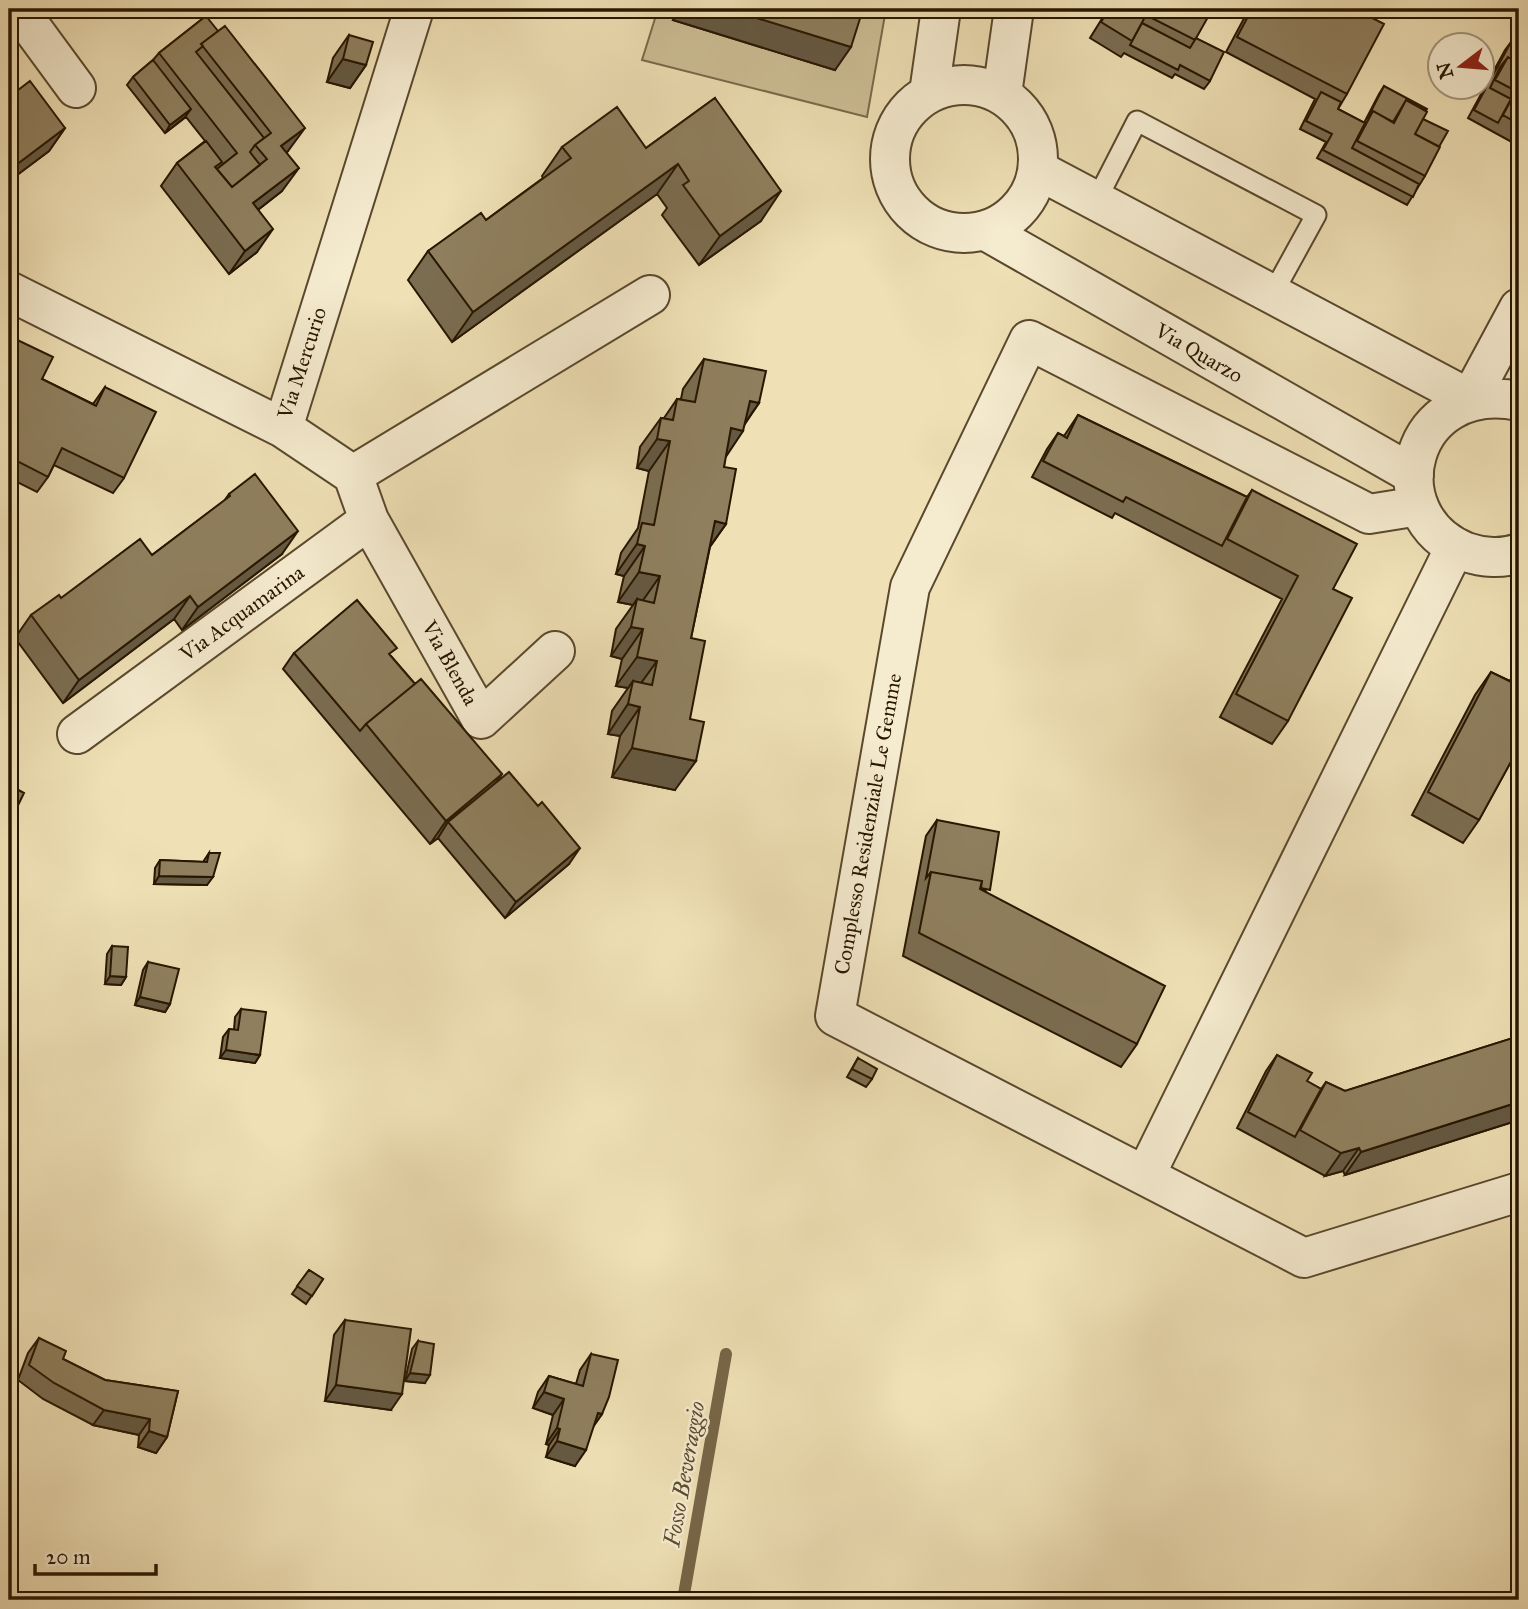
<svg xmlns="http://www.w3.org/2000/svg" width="1528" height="1609" viewBox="0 0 1528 1609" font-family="'IM FELL Great Primer',serif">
  <rect width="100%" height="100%" fill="#efe0b5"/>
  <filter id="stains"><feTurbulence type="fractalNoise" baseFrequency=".00286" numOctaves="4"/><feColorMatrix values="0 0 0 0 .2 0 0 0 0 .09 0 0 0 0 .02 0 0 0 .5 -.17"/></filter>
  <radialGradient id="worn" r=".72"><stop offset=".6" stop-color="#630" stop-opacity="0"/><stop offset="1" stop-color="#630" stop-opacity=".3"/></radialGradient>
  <path fill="#cdbe96" stroke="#7a6a4b" stroke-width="2" d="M658 9H886L867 117 642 60Z"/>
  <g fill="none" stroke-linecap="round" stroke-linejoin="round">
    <path stroke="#776647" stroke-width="12" d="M683 1600 726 1354"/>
    <g stroke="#5a482d" stroke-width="23">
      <path id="service" d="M1096 201 1137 121 1316 215 1272 295"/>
    </g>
    <g stroke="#5a482d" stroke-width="42">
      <path id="minor" d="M18 9 76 88
        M890 159a74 74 0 1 1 148 0a74 74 0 1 1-148 0Z
        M929 93 941 9
        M1002 94 1014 9
        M1038 170 1470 399 1519 308
        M986 231 1414 475
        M9 291 283 428 414 9
        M1519 401C1409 379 1375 515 1466 552 1483 558 1503 559 1519 553
        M283 428 353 475 650 295
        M1419 506 1369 514 1029 340 910 587 835 1016 1304 1258 1519 1192
        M369 520 481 719 555 651
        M77 734 369 520 353 475
        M1145 1176 1455 547"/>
    </g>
    <use href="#service" stroke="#f5ebcf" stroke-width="19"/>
    <use href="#minor" stroke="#f5ebcf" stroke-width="38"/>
  </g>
  <path fill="#7b6d51" stroke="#281600" stroke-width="2" d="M677 9H863L835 70 673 20Z
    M1108 9H1211L1196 38 1210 81 1204 89 1175 74 1172 78 1124 53 1121 57 1090 38Z
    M1249 9H1355L1347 94 1338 109 1364 123 1379 94 1384 86 1423 119 1425 176 1407 205 1317 158 1326 142 1300 129 1315 99 1226 52Z
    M1511 9H1519V13Z
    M206 16 288 151 286 153 282 191 258 210 257 252 229 274 161 186 177 163 205 141 186 117 165 133 127 85 133 77 153 60 159 53Z
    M349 35 366 65 350 88 327 82 333 58Z
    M1511 42 1519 46V146L1468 118 1505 50Z
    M9 97 65 128 49 151 9 181Z
    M715 98 761 221 699 265 662 215 667 208 657 194 452 342 408 280 428 251 486 220 543 178 542 176 562 147 646 148Z
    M9 336 42 379 93 404 105 387 124 478 113 493 54 465 48 477 37 492 9 478Z
    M704 359 759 403 745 424 725 457 724 467 726 524 710 547 691 638 675 790 612 777 620 736 608 734 612 711 628 688 616 686 622 659 611 656 616 629 633 605 618 602 624 576 616 574 621 553 638 528 649 471 637 468 640 447 661 418H664L677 399H681L683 389Z
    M1078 415 1247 497 1252 490 1333 589 1288 721 1272 744 1220 717 1282 599 1115 513 1112 518 1032 477 1047 449 1058 433 1064 436Z
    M229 494 282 554 182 630 174 619 63 703 15 638 31 615 61 598 152 555 224 501Z
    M294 653 391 656 415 684 502 774 496 782 569 864 505 918 438 838 430 844 283 669Z
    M1519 664V747L1479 820 1463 843 1412 815 1475 695 1491 672 1510 681Z
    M937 820 987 893 1137 1044 1121 1067 903 956 926 836Z
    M209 853 207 885 154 884 155 868 160 860 203 862Z
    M112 946 126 977 121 985 105 984 107 954Z
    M148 962 170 1004 165 1012 135 1005 143 970Z
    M241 1009 260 1055 255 1063 220 1058 223 1037 229 1029 234 1030 235 1017Z
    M1519 1036V1120L1345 1175 1343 1171 1325 1176 1237 1128 1266 1071 1277 1055 1307 1081 1321 1089 1326 1082 1345 1091Z
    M858 1058 872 1079 866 1087 847 1077Z
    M309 1270 323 1279 306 1304 292 1294Z
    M345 1320 391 1410 325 1401 334 1335Z
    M39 1338 63 1359 105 1380 178 1391 167 1437 156 1453 138 1447 139 1435 93 1425 43 1399 18 1380 28 1353Z
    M418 1341 425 1383 405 1381 412 1349Z
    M591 1354 602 1414 594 1425 575 1466 546 1457 549 1445 546 1444 553 1415 533 1408 538 1392 549 1376 576 1384 580 1370Z"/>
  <path fill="#645942" stroke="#281600" stroke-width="2" d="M681 9H728L851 47 835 70 673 20Z
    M343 59 366 65 350 88 327 82Z
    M191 109 185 117 165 133 170 125Z
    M65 128 49 151 9 181V173L12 168Z
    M305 128 288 151 265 169 281 146Z
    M678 164 657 194 452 342 473 312Z
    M299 168 282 191 237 226 253 203Z
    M781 191 761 221 699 265 720 236Z
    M273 229 257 252 229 274 245 251Z
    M750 401 759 403 740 430 743 431 723 461 710 458Z
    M657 439 670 441 649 471 637 468Z
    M715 521 726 524 705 553Z
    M298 531 282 554 182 630 198 607Z
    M637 544 645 546 624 576 616 574Z
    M639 572 660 576 639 606 637 599 633 605 618 602Z
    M190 596 174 619 63 703 79 680Z
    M631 627 643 629 622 659 611 656Z
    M637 657 657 661 636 690 633 681 628 688 616 686Z
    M628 704 640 707 620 736 608 734Z
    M632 748 696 761 675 790 612 777Z
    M502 774 486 797 448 822 438 838 430 844 446 821Z
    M580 848 569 864 505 918 516 902Z
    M159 876 213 877 207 885 154 884Z
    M110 976 126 977 121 985 105 984Z
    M140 997 170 1004 165 1012 135 1005Z
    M226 1050 260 1055 255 1063 220 1058Z
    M1519 1102V1120L1345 1175 1361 1152Z
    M1359 1148 1343 1171 1325 1176 1341 1153Z
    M410 1373 430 1375 425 1383 405 1381Z
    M336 1385 402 1394 391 1410 325 1401Z
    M544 1392 564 1399 553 1415 533 1408Z
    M104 1410 150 1419 139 1435 93 1425Z
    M598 1413 602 1414 591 1430Z
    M557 1428 560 1429 549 1445 546 1444Z
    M149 1431 167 1437 156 1453 138 1447Z
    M557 1441 586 1450 575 1466 546 1457Z"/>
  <path fill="#8f7f5e" stroke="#281600" stroke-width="2" d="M728 9H863L851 47Z
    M1109 9H1211L1212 10 1195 40 1146 15 1132 41 1101 22Z
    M1252 9H1355L1384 24 1347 94 1237 37Z
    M206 16 218 31 201 44 203 46 196 52 264 138 255 145 250 152 260 165 232 187 217 169 237 153 159 53Z
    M1142 23 1190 48 1196 38 1224 52 1210 81 1180 65 1178 70 1130 45Z
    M225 26 305 128 281 146 299 168 253 203 273 229 245 251 177 163 206 141 222 162 215 167 232 187 267 159 255 145 271 133 201 44Z
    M349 35 373 42 366 65 343 59Z
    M1511 42 1519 46V64L1508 57 1500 67 1490 88 1511 99 1498 123 1474 110Z
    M1508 57 1519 64V124L1503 115 1516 91 1495 80Z
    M153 60 191 109 170 125 133 77Z
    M30 81 65 128 12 168 9 163V97Z
    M1384 86 1427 109 1426 111 1406 100 1393 122 1373 111 1367 119Z
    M1321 92 1341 102 1338 109 1365 123 1352 148 1419 184 1413 197 1323 150 1332 134 1306 121Z
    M715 98 781 191 720 236 683 185 689 181 678 164 473 312 428 251 481 213 486 220 571 158 562 147 617 107 646 148Z
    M1406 100 1427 112 1415 134 1440 147 1425 176 1357 141 1373 111 1394 123Z
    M1423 119 1448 131 1439 147 1415 134Z
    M9 336 53 357 42 379 96 406 105 387 156 412 124 478 62 448 48 477 9 457V446L17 429 9 426Z
    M704 359 766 371 759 403 750 401 743 431 731 428 724 467 736 469 726 524 715 521 691 638 705 641 690 719 704 722 696 761 632 748 640 707 628 704 633 681 652 685 657 661 637 657 643 629 631 627 637 599 654 603 660 576 639 572 645 546 637 544 642 523 654 525 670 441 657 439 661 418 673 420 677 399 695 402Z
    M1078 415 1247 497 1222 546 1126 497 1123 502 1043 461 1058 433 1067 438Z
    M255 474 298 531 198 607 190 596 79 680 31 615 59 595 61 598 140 539 152 555 230 496 229 494Z
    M1252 490 1357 544 1333 589 1352 598 1288 721 1236 694 1298 576 1227 539Z
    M357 600 397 648 389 654 415 684 366 724 360 731 294 653Z
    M1519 671V747L1479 820 1428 792 1491 672 1513 683Z
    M421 679 502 774 446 821 366 724Z
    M509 772 538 806 542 802 580 848 516 902 448 822Z
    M9 785 24 793 9 824Z
    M937 820 999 832 990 890 981 888 982 881 931 872 926 878Z
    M209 853H220L213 877 159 876 160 860 207 862Z
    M931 872 982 881 980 889 1165 986 1137 1044 919 933Z
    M112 946 128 947 126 977 110 976Z
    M148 962 179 969 170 1004 140 997Z
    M241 1009 266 1012 260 1055 226 1050 229 1029 238 1030Z
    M1519 1036V1102L1361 1152 1359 1148 1341 1153 1300 1130 1326 1082 1345 1091Z
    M1277 1055 1312 1073 1307 1081 1321 1089 1295 1137 1248 1112Z
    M858 1058 877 1069 872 1079 852 1069Z
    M309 1270 323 1279 312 1296 297 1286Z
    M345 1320 411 1329 402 1394 336 1385Z
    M39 1338 66 1351 63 1359 105 1380 178 1391 167 1437 149 1431 150 1419 104 1410 54 1383 29 1365Z
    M418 1341 434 1344 430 1375 410 1373Z
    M591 1354 618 1360 609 1397 602 1414 598 1413 586 1450 557 1441 560 1429 557 1428 564 1399 544 1392 549 1376 583 1386Z"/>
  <g text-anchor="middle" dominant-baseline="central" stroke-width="5" stroke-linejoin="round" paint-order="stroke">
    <g font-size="21" fill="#281600" stroke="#f5ebcf">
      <text transform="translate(1199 353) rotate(30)">Via Quarzo</text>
      <text transform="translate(302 363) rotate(-72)">Via Mercurio</text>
      <text transform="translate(242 613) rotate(-36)">Via Acquamarina</text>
      <text transform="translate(450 663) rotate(61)">Via Blenda</text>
      <text transform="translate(868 824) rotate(-80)">Complesso Residenziale Le Gemme</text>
    </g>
    <g font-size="23" font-style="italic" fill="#5c4b30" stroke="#f5ebcf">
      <text transform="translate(684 1474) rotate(-80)">Fosso Beveraggio</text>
    </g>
  </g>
  <rect width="1528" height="1609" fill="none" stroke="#efe0b5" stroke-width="35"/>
  <rect x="10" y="10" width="1507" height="1588" fill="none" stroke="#281600" stroke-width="3.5"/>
  <rect x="18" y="18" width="1493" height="1574" fill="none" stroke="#281600" stroke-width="2"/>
  <g transform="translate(1461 66) rotate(254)"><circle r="33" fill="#f5ebcf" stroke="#a3967c" stroke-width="2"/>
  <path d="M0-5L12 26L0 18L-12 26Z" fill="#8f2418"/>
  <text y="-10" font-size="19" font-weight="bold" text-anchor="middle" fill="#281600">N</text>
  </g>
  <path d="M35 1564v10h121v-10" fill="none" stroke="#281600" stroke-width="3.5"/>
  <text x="46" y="1564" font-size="21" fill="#281600" stroke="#f5ebcf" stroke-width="5" paint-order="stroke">20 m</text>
  <rect width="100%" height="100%" filter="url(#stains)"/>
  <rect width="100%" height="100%" fill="url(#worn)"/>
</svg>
